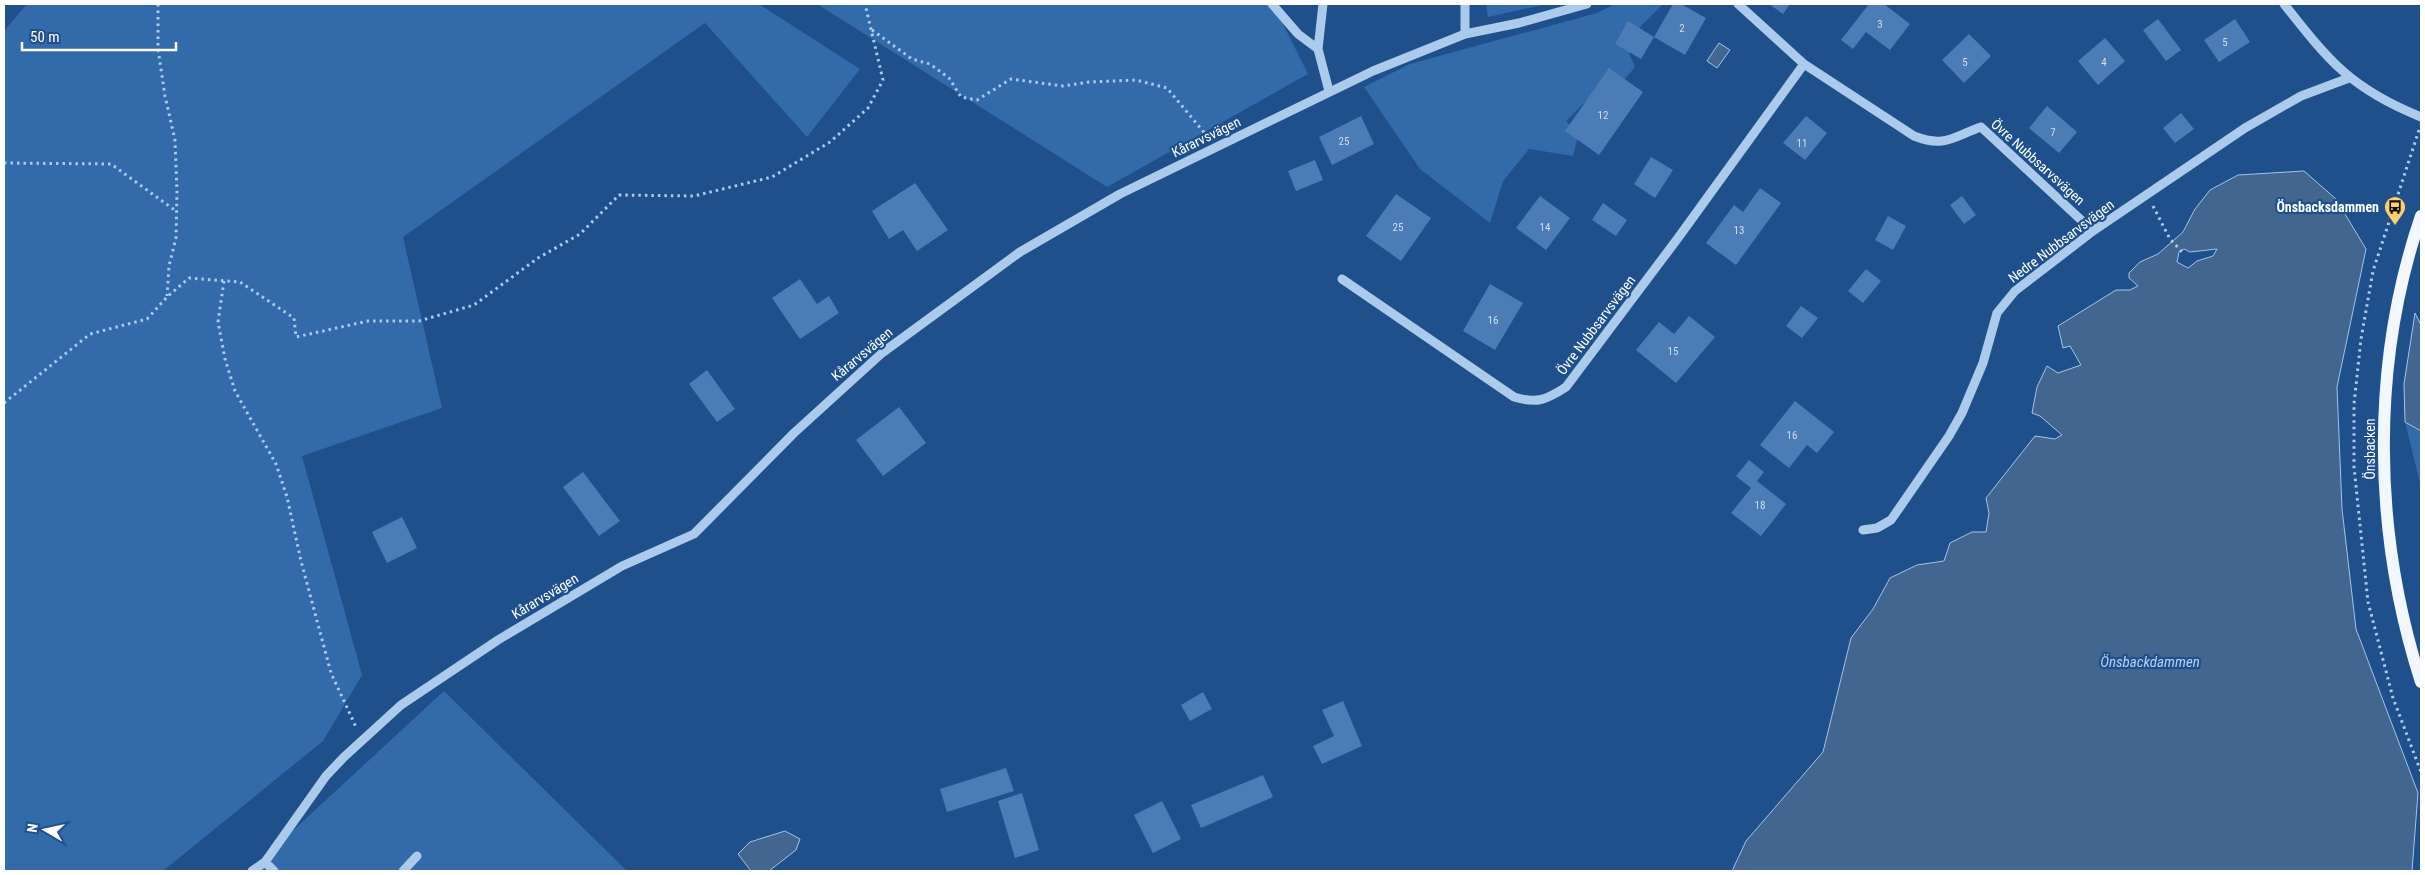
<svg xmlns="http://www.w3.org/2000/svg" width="2425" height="875" viewBox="0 0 2425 875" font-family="'Roboto Condensed',sans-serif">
  <rect width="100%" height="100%" fill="#1f508c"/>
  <path fill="#336aa9" d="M27 4H759L860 69 807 137 705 23 403 237 442 408 302 456 362 675 323 741 163 871H4V31Z
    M817 4H1273L1308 74 1107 187Z
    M1486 4H1546L1488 17Z
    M1615 4H1663L1640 27 1629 53 1635 67 1624 80 1593 94 1566 121 1579 133 1573 156 1529 149 1503 181 1490 223 1420 169 1364 87 1410 64 1597 13Z
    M2405 422 2421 431V487Z
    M444 691 627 871H249Z"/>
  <path fill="#436691" stroke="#a0c5ed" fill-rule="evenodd" d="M1719 43 1730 50 1717 68 1707 61Z
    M2304 171 2336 199 2366 249 2337 387 2342 509 2356 629 2418 793 2412 871H1732L1746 841 1823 752 1851 638 1873 609 1890 578 1917 565 1944 561 1950 543 1972 532H1986L1989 513 1986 498 2035 436 2055 439 2062 435 2040 416 2032 413 2037 387 2047 366 2058 373 2081 365 2070 346 2063 348 2058 326 2116 290H2130L2138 286 2129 278V273L2140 262 2158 254 2183 232 2195 209 2210 190 2238 175ZM2184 249 2190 252 2217 249 2213 256 2197 261 2188 268 2177 262 2179 252Z
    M2415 313 2421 325V431L2405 422 2404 384Z
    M785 831 800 839 796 850 769 871H751L738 854 750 842Z"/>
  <path fill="#4c7cb5" d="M1673 4H1681L1706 18 1685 55 1654 37Z
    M1769 4H1790L1783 14Z
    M1869 4H1884L1910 24 1890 50 1866 32 1853 49 1841 40Z
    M2158 19 2181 50 2166 61 2143 30Z
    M2235 19 2250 42 2219 62 2204 40Z
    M1628 21 1654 37 1641 59 1615 44Z
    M1969 34 1991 56 1964 83 1942 60Z
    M2105 38 2125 61 2098 85 2078 61Z
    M1609 68 1643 92 1599 155 1565 131Z
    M2047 106 2077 132 2059 153 2029 128Z
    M2181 113 2194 129 2175 143 2163 128Z
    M1361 116 1374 144 1332 165 1319 137Z
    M1806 116 1827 133 1805 160 1783 143Z
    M1651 157 1673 170 1655 198 1634 184Z
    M1315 160 1323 180 1296 191 1288 171Z
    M915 183 948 230 917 251 903 230 889 239 872 211Z
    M1760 188 1781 203 1736 265 1706 243 1734 205 1743 212Z
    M1396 194 1431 218 1401 261 1366 236Z
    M1540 196 1570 218 1546 250 1516 228Z
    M1962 196 1976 215 1964 224 1950 205Z
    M1603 203 1627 220 1616 236 1592 220Z
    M1888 216 1906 226 1893 250 1875 240Z
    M1866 269 1881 281 1863 303 1848 291Z
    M800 279 817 304 829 296 839 313 800 339 772 298Z
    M1490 284 1523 303 1495 350 1463 331Z
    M1801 306 1818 318 1802 338 1786 326Z
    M1689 316 1715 337 1676 383 1636 350 1659 322 1674 334Z
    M707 370 735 409 717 422 689 384Z
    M1795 401 1834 432 1817 453 1807 445 1789 468 1760 445Z
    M899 407 926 443 883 476 856 440Z
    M1749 460 1764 472 1757 481 1786 504 1761 536 1731 513 1751 488 1736 476Z
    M583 472 620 521 599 536 563 487Z
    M402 517 417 548 387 563 372 532Z
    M1203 692 1212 709 1190 721 1181 705Z
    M1343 701 1362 746 1322 764 1313 746 1334 736 1322 710Z
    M1006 768 1014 791 947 812 940 789Z
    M1263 775 1273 797 1201 828 1191 805Z
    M1022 793 1039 850 1015 858 998 801Z
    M1162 801 1181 839 1153 853 1134 815Z"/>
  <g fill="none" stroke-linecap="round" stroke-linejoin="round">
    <path stroke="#accaec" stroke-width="3" stroke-dasharray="2.5 4" stroke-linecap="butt" d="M158 4V49L165 96 175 140 177 192 176 238 169 266 167 296
      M872 30 912 59 930 64 949 78 961 97 977 100 1011 79 1063 86 1089 82 1136 80 1167 88 1207 136
      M2419 130 2373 271 2361 339 2354 404V467L2368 602 2393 698 2421 772
      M4 163 111 164 176 211
      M2153 206 2170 239 2183 253
      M224 281 218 322 225 359 235 391 276 464 287 497 301 561 331 673 356 727
      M4 403 90 334 147 319 167 297 189 278 240 282 294 318 296 337 368 321H419L474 305 538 258 580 234 619 195 694 196 772 177 830 142 868 108 883 80 865 4"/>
    <path stroke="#accaec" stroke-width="9" d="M1272 4 1298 34 1318 49
      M1323 4 1318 49 1329 91
      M1738 4 1804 64 1914 136C1945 148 1952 137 1981 127L2093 231
      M2284 4C2329 61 2351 89 2421 117
      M1465 34V4
      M1342 279 1514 397C1537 404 1546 400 1566 387L1678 238 1804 64
      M1863 530 1877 528 1891 520 1949 436 1962 413 1983 363 1997 313 2015 291 2093 231 2245 128 2301 96 2349 78
      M265 862 274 871
      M252 871 265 862 326 776 344 757 401 705 498 640 622 566 694 534 794 433 882 353 1020 252 1120 194 1373 71 1465 34 1519 23 1587 4
      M403 871 417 856"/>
    <path stroke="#f2f7ff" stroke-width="12" d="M2421 216C2370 365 2373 533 2421 682"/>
  </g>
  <defs>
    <g id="bus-pin" transform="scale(1.125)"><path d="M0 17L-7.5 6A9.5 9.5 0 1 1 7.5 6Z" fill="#facf6d" stroke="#1f508c"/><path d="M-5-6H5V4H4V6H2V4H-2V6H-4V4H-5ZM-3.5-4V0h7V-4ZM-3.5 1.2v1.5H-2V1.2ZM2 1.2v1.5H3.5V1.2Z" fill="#111"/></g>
  </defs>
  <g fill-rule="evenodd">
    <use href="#bus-pin" x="2395" y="207"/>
  </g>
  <g text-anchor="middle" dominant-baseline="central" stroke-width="4.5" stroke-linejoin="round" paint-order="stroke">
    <g font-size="11" fill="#d2deec">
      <text x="1880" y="24">3</text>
      <text x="1682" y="28">2</text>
      <text x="2225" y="42">5</text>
      <text x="1965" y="62">5</text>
      <text x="2104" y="62">4</text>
      <text x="1603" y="115">12</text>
      <text x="2053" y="132">7</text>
      <text x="1344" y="141">25</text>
      <text x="1802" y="143">11</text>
      <text x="1398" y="227">25</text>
      <text x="1545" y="227">14</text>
      <text x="1739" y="230">13</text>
      <text x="1493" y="320">16</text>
      <text x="1673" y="351">15</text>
      <text x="1792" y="435">16</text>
      <text x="1760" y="505">18</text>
    </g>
    <g font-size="14" fill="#fff" stroke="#1f508c">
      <text transform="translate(1206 137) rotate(-26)">Kårarvsvägen</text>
      <text transform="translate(2038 162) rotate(42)">Övre Nubbsarvsvägen</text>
      <text transform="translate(2061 241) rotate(-37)">Nedre Nubbsarvsvägen</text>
      <text transform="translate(1596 325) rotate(-53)">Övre Nubbsarvsvägen</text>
      <text transform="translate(862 354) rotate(-40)">Kårarvsvägen</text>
      <text transform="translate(2370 449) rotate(-90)">Önsbacken</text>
      <text transform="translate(545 596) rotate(-31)">Kårarvsvägen</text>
    </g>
    <g font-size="14" font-weight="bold" fill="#fff" stroke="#1f508c" text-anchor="end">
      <text x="2379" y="207">Önsbacksdammen</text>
    </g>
    <g font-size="15" font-style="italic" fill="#b8d4f3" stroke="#1f508c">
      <text x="2150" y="662">Önsbackdammen</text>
    </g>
  </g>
  <rect width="2425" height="875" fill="none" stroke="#ffffff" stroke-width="10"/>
  <g transform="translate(45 830) rotate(279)" stroke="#1f508c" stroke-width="4" paint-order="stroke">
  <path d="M0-4L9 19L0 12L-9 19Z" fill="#ffffff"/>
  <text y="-8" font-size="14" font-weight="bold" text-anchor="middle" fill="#ffffff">N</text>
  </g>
  <path d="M22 42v8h154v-8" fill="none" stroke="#ffffff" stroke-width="2.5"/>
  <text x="30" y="42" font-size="15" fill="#ffffff" stroke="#1f508c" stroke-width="4" paint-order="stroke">50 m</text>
</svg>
